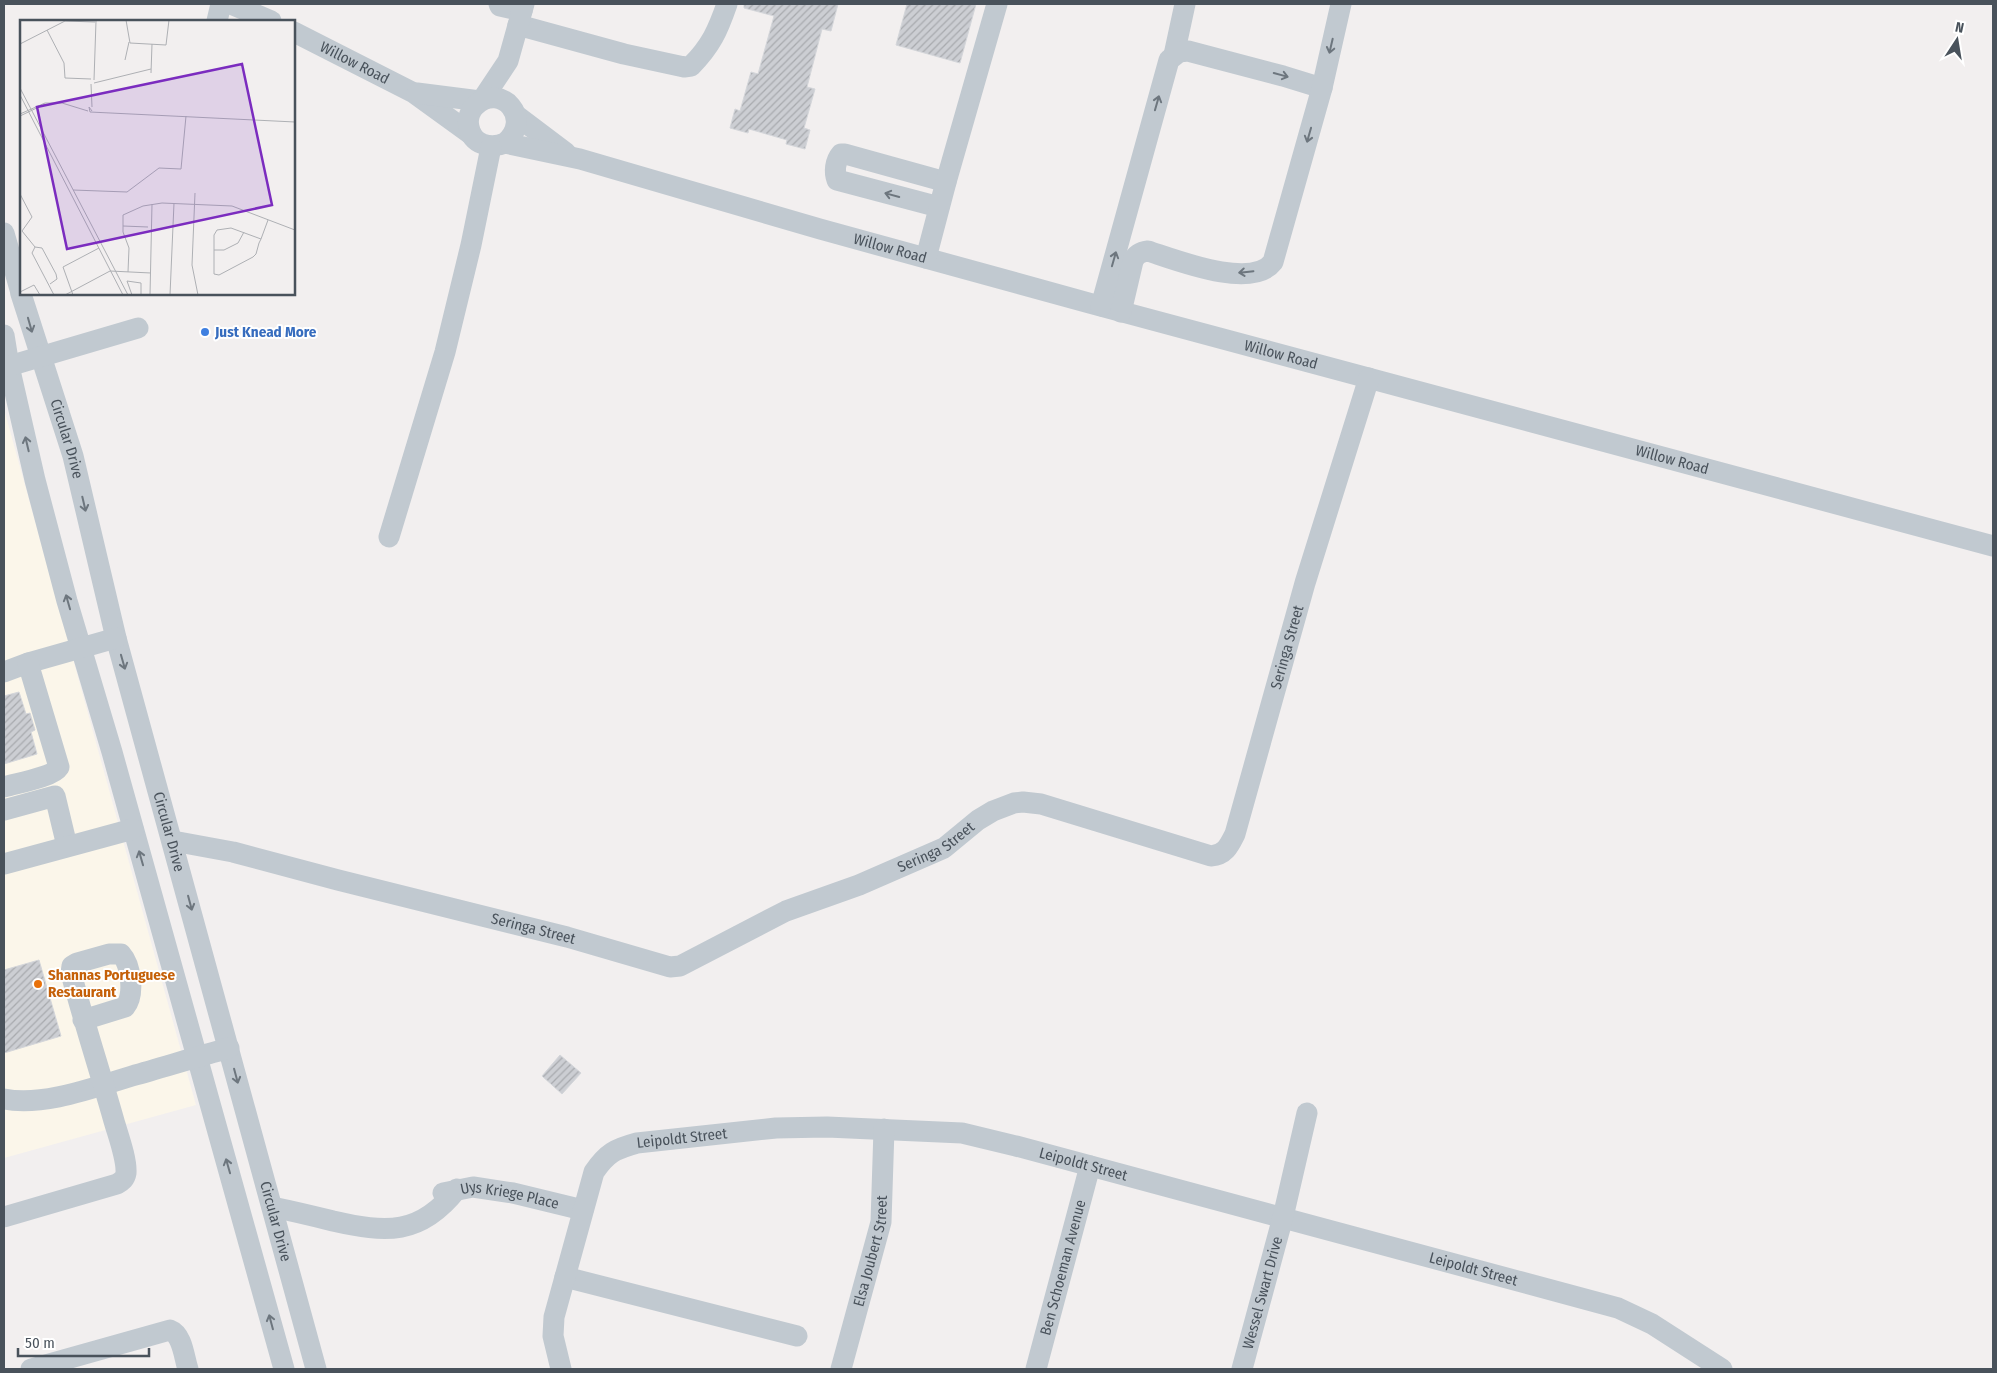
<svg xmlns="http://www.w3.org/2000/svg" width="1997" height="1373" viewBox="0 0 1997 1373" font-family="'Fira Sans Condensed',sans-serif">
  <defs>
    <pattern id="building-hatch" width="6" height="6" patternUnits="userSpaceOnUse" patternTransform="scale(1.25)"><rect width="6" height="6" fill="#ccced3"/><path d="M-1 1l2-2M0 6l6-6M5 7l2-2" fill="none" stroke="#a8aaae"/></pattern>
  </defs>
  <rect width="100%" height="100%" fill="#f2efef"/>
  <path fill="#fbf6ea" d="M4 409 196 1105 4 1158Z"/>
  <path fill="url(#building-hatch)" stroke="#d4d6da" d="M744 4H838L831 31 822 29 807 87 815 89 804 128 810 130 805 149 786 144 787 140 749 129 748 133 730 128 735 109 740 111 751 72 758 74 774 16 744 8Z
    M907 4H976L960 63 896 45Z
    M19 692 26 714 30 713 35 730 31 732 37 754 4 764V696Z
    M39 960 61 1036 4 1053V970Z
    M560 1055 581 1073 562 1094 542 1076Z"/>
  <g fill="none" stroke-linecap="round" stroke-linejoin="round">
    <g stroke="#c1c9d0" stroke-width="21">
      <path d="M231 4 271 21"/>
      <path d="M499 4 500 6 522 11"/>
      <path d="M217 21 221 4"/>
      <path d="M518 25 624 54 684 67 691 66C711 46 718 30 727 4"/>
      <path id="s1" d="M294 32 414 93 472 135"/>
      <path d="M1174 55 1185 4"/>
      <path d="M417 93 480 101"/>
      <path d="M482 100 508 61 524 4"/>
      <path d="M517 116 566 153"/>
      <path id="s2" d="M505 143C534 119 501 82 476 105 470 110 467 119 469 127 472 145 491 149 505 143L580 159 820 229 1089 303 1993 546"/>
      <path d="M939 207 837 180C834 172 835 161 841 154H845L946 182"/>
      <path d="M4 233 21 293"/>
      <path d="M926 258 946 182 997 4"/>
      <path id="s3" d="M21 294 73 456 116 638 316 1369"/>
      <path d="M1101 306 1169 60 1179 52 1188 51 1283 76 1322 88"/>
      <path d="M1121 312 1133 261C1136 254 1141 252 1148 251 1176 260 1252 290 1273 262L1322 88 1341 4"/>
      <path d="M4 335 9 366 35 480 67 601 112 752 284 1369"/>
      <path d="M9 366 138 328"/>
      <path d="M389 537 445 352 471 245 491 147"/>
      <path d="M4 672 28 663 116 638"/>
      <path d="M4 787C17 783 53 777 59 767L28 663"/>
      <path d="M4 810 55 796 67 846"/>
      <path id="s4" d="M173 841 233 852 338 880 567 937 670 967 680 966 786 911 859 885 944 848 978 820 993 811 1014 803 1023 802 1041 804 1211 856C1225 855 1229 846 1235 834L1305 583 1369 378"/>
      <path d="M4 864 133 829"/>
      <path d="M4 1099C43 1107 95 1087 132 1076 164 1067 196 1057 229 1048"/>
      <path id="s5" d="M443 1193 473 1187 513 1193 583 1210"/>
      <path d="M272 1207C292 1211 313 1216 333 1221 386 1233 420 1236 457 1189"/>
      <path d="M4 1217 117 1184C122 1181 125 1179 126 1173 127 1159 118 1135 114 1121 100 1071 84 1023 71 973L72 966 77 963 109 954H121C131 965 135 995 125 1007L83 1020"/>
      <path d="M565 1277 797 1336"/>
      <path d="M31 1369 170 1330C183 1335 184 1358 188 1369"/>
      <path id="s6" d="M561 1369 553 1336 554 1317 594 1172C607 1153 615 1149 637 1143L776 1128 827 1127 962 1133 1016 1146 1618 1308 1652 1324 1722 1369"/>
      <path id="s7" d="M841 1369 881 1222 884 1129"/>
      <path id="s8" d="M1036 1369 1090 1166"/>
      <path id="s9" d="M1242 1369 1283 1217 1307 1113"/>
    </g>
  </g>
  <defs><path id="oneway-shaft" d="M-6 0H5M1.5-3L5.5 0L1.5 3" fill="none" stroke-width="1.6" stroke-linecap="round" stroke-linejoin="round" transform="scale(1.25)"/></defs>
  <g stroke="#6d767e">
    <use href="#oneway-shaft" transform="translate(1331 46) rotate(103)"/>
    <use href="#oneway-shaft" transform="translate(1281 75) rotate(15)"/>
    <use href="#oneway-shaft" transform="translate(1157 103) rotate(-74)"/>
    <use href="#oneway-shaft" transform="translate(1309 135) rotate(106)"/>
    <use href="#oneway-shaft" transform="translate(892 195) rotate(-165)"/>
    <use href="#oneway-shaft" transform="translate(1114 259) rotate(-74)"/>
    <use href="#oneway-shaft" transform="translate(1246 272) rotate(174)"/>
    <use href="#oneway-shaft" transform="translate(30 325) rotate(74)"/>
    <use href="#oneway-shaft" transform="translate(27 444) rotate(-103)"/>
    <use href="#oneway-shaft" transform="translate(84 504) rotate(77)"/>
    <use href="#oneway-shaft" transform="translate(68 602) rotate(-106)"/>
    <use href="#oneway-shaft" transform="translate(123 662) rotate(74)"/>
    <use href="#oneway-shaft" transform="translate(141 858) rotate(-106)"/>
    <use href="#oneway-shaft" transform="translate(190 903) rotate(75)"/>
    <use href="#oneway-shaft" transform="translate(236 1076) rotate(75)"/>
    <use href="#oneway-shaft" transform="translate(228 1166) rotate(-106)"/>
    <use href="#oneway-shaft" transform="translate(271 1322) rotate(-105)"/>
  </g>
  <circle fill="#3f7fe0" stroke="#fff" stroke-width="2" cx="205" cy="332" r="5"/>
  <circle fill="#e8710a" stroke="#fff" stroke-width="2" cx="38" cy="984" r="5"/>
  <g text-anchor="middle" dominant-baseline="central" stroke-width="4" stroke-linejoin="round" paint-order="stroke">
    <g font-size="15" fill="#49525b" stroke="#fff">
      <text stroke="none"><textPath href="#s1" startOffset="68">Willow Road</textPath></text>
      <text stroke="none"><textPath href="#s2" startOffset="550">Willow Road</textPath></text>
      <text stroke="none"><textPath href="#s2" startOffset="955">Willow Road</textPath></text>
      <text stroke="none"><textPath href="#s3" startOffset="152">Circular Drive</textPath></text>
      <text stroke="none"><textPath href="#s2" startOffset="1360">Willow Road</textPath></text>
      <text stroke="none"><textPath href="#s4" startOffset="1330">Seringa Street</textPath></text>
      <text stroke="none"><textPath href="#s3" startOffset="558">Circular Drive</textPath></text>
      <text stroke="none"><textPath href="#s4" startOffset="806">Seringa Street</textPath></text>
      <text stroke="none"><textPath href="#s4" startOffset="371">Seringa Street</textPath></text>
      <text stroke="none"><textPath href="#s6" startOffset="302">Leipoldt Street</textPath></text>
      <text stroke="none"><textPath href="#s6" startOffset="708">Leipoldt Street</textPath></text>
      <text stroke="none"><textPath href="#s5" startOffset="68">Uys Kriege Place</textPath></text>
      <text stroke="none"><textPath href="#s3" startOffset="962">Circular Drive</textPath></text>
      <text stroke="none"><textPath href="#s7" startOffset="122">Elsa Joubert Street</textPath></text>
      <text stroke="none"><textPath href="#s8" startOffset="105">Ben Schoeman Avenue</textPath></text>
      <text stroke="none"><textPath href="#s6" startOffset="1112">Leipoldt Street</textPath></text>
      <text stroke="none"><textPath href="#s9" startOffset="79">Wessel Swart Drive</textPath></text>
    </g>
    <g font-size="15" font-weight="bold" fill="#366cbe" stroke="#fff" text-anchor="start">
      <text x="215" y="332">Just Knead More</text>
    </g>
    <g font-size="15" font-weight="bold" fill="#c56008" stroke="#fff" text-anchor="start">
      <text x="48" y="975">Shannas Portuguese<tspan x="48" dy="17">Restaurant</tspan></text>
    </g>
  </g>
  <g transform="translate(20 20)">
    <rect width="275" height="275" fill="#f2efef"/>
    <path fill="none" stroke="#aeb0b4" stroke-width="1" d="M106 0 110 23 146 25 149 0M27 10 44 43 45 58 71 59M0 24 45 1 75 2M105 40 109 22M131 53 132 24M74 60 76 1M74 63 131 49M71 64 72 87M0 68 108 275M0 75 103 275M72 91 69 87 70 92 275 102M0 94 25 83H42L68 91M0 96 25 84M53 170 107 172 139 148 161 149 166 96M175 173 172 245 178 275M0 174 12 197 2 211 15 227M103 206 128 207M241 219 211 208 197 210 194 215V254L199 255 233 237 236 234 239 223 241 219 248 200M15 227 12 233 34 275M15 227 22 228 36 254 37 259 30 264M194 230H204L218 223 224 212M108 252 109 228 103 212V195L123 186 142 183 212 186 275 210M0 272 14 265 20 275M45 275 90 251 131 253M53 275 43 247 79 228M112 275 107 261 121 263V275M130 275 132 184M150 275 154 183"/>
    <path fill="#7b2cbf" fill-opacity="0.15" stroke="#7b2cbf" stroke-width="2.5" d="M222 44 252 185 47 229 17 87Z"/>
    <rect width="275" height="275" fill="none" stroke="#49525b" stroke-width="2.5"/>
  </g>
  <rect width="1997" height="1373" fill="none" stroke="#49525b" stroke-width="10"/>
  <g transform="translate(1957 40) rotate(12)" stroke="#ffffff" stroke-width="4" paint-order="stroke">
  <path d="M0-4L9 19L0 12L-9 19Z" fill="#49525b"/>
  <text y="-8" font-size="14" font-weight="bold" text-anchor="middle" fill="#49525b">N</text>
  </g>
  <path d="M18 1348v8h131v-8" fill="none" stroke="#49525b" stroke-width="2.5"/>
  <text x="25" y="1348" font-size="15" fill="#49525b" stroke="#ffffff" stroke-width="4" paint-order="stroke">50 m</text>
</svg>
